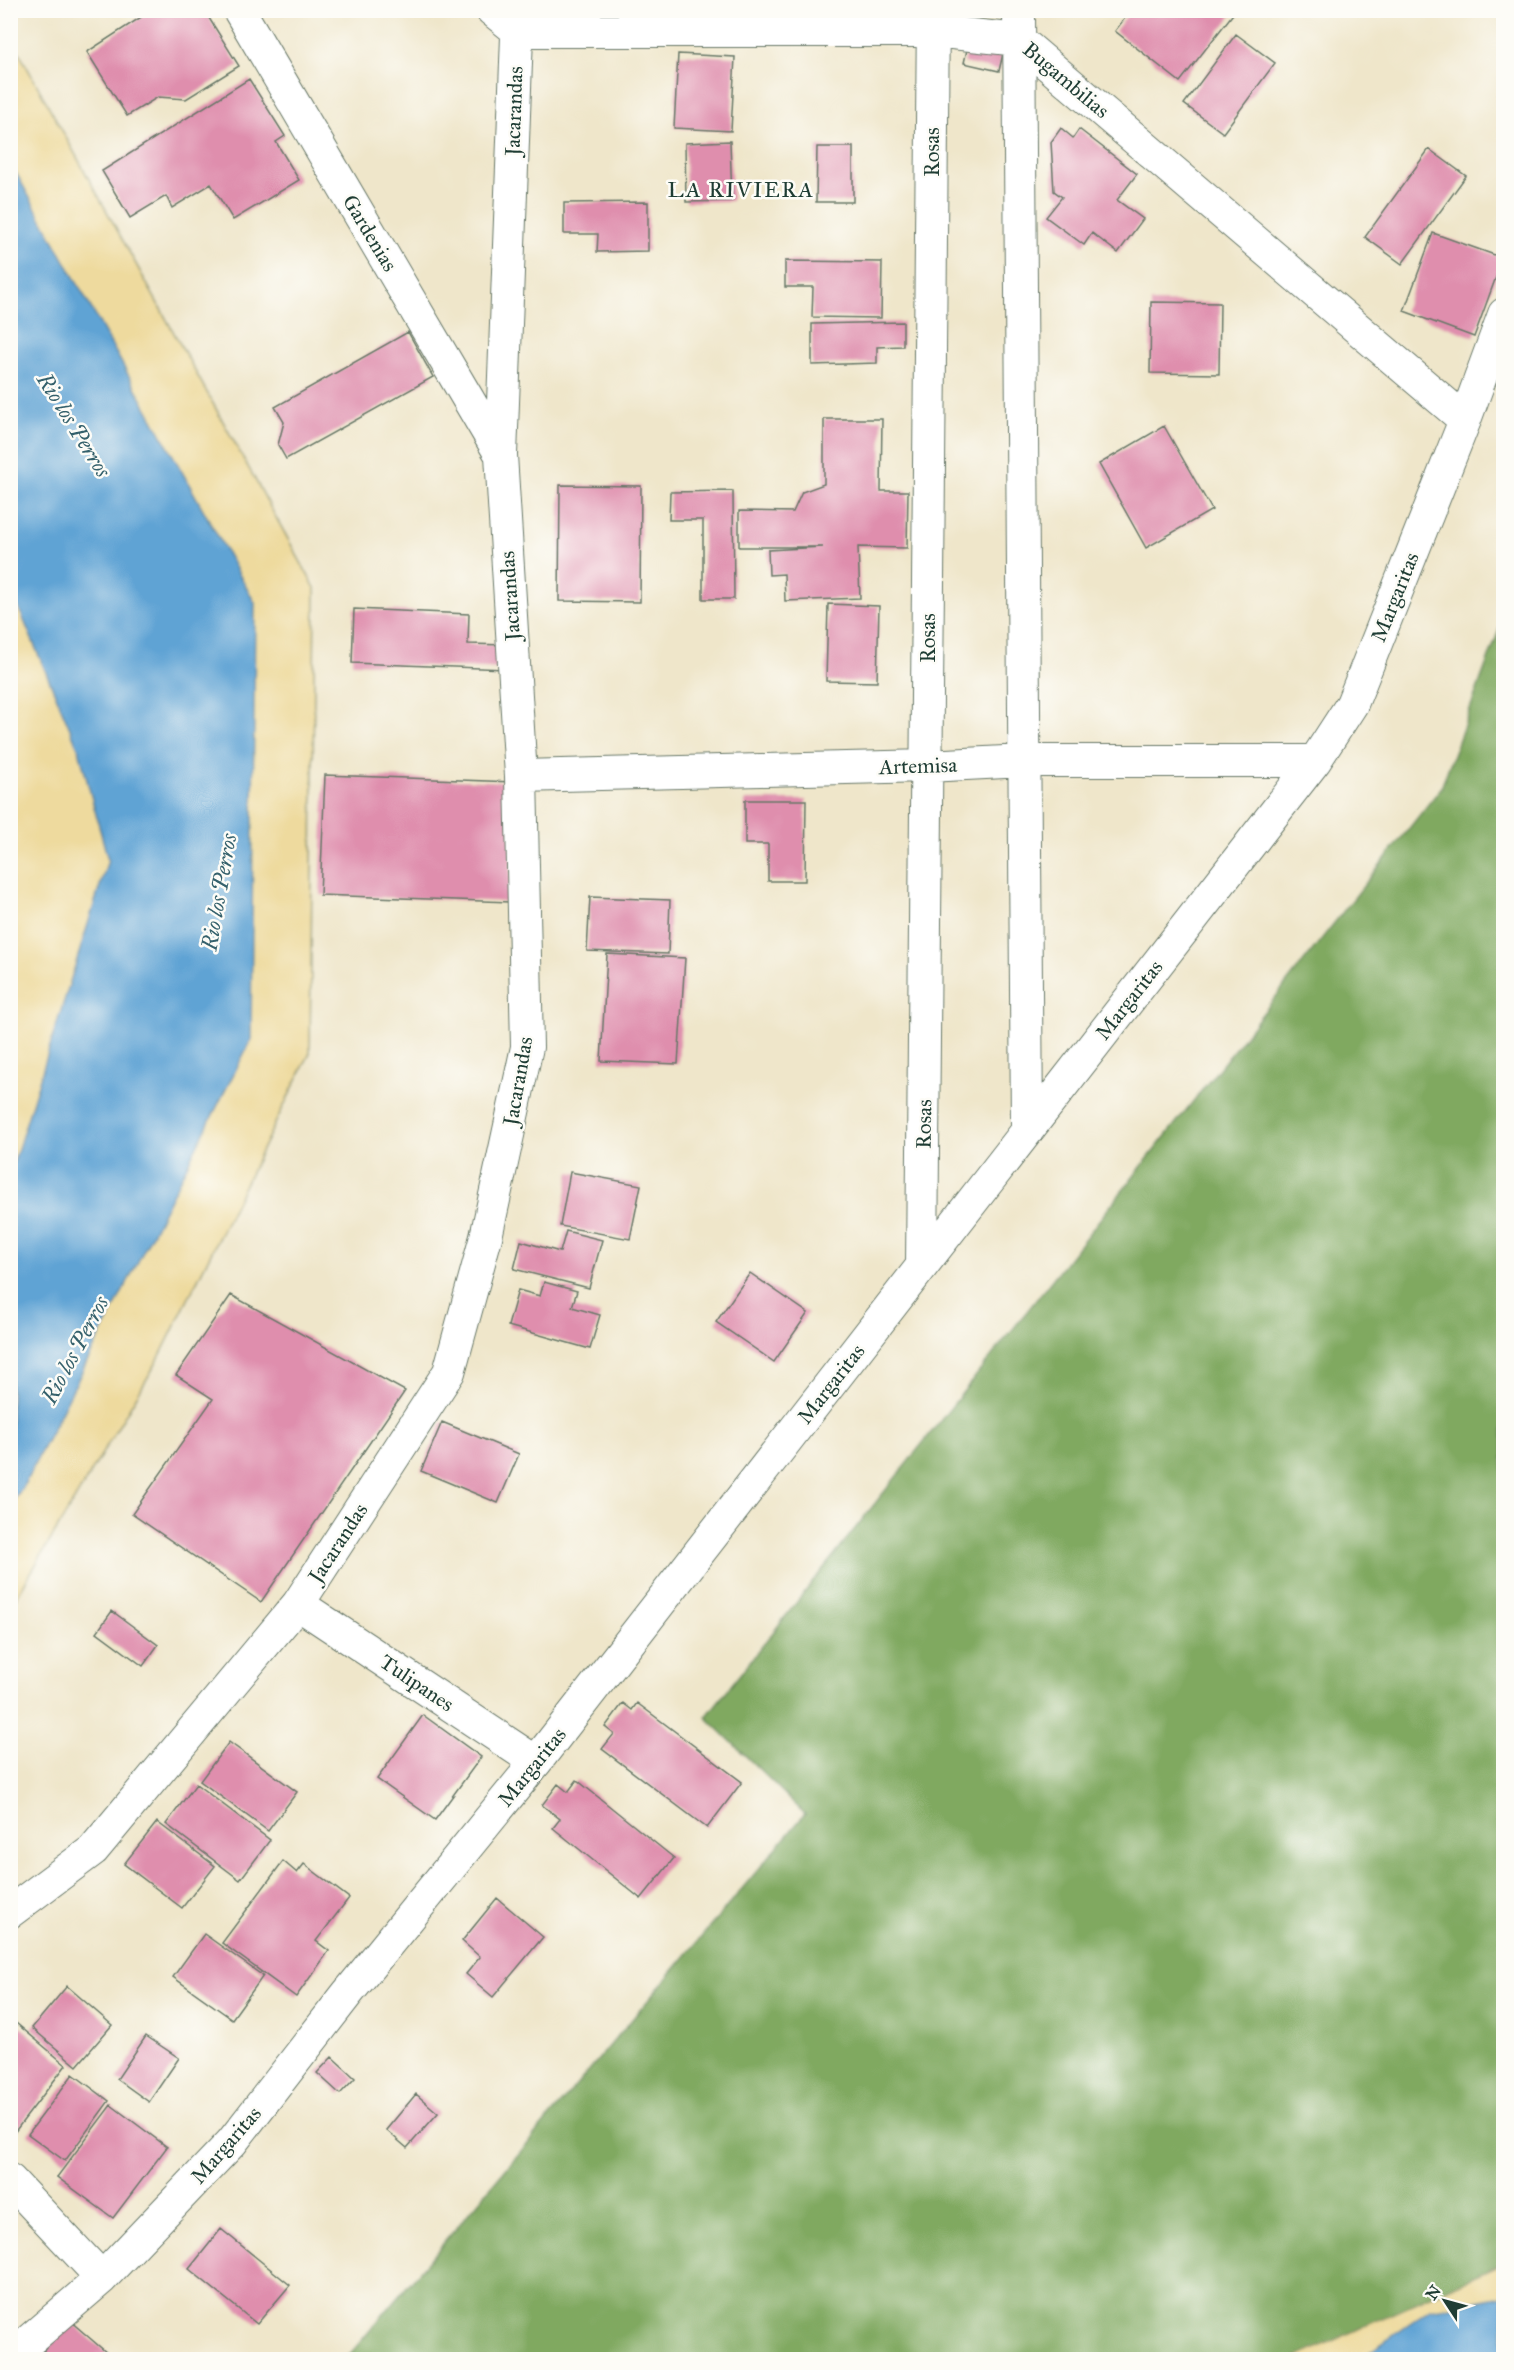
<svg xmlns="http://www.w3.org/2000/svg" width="1514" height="2370" viewBox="0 0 1514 2370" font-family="'IM FELL Great Primer',serif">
  <rect width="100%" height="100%" fill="#fdfcf7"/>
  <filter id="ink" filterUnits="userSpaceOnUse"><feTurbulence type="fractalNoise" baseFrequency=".0167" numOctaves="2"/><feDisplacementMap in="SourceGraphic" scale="12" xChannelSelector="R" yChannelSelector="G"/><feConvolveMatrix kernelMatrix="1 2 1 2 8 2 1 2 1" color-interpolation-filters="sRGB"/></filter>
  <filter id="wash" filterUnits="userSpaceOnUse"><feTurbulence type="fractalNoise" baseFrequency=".008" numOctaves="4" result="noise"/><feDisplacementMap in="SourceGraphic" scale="24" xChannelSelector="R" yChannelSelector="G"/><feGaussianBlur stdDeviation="1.35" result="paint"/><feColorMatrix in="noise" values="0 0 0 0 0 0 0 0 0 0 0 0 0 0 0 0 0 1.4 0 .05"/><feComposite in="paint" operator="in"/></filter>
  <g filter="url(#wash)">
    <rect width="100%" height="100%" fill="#efe6ca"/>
    <path fill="#80a960" stroke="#50734a" stroke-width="1.5" d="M1503 619V2263L1293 2359 345 2360 805 1814 706 1717 1441 788Z"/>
    <path fill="#eeda9e" stroke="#868c69" stroke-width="1.5" d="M11 38 315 588 310 1053 157 1362 11 1606Z
      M1503 2263V2359H1293Z"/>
    <path fill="#5fa3d4" stroke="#3f7084" stroke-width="1.5" d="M10 162 255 603 251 1040 24 1485 11 1504V1171L108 860 79 750 11 590Z
      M1503 2296V2359H1360L1430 2310Z"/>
    <g id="blocks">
      <path fill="#df8ead" d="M152 10H204L239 66 186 99 158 97 127 116 87 52Z
        M1131 10H1236L1180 82 1115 31Z
        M1236 34 1275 63 1223 133 1184 104Z
        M969 41 1004 49 999 71 964 63Z
        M678 54 735 57 731 131 674 128Z
        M249 79 285 136 276 142 299 180 233 220 211 184 172 208 166 196 130 218 102 171Z
        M1061 128 1073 138 1079 129 1137 174 1117 200 1143 219 1118 253 1092 233 1084 245 1046 217 1062 197 1054 191 1051 142Z
        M730 141 732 201 686 202 685 143Z
        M817 147H853V202H816Z
        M1429 149 1466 176 1402 264 1365 237Z
        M648 202V251L597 252 598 234H564V203Z
        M1433 233 1503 258 1474 337 1404 311Z
        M785 261 882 262 881 318 812 317 813 287H785Z
        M1151 302 1220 303 1219 374 1150 373Z
        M903 322V346L877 347V363L812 365V324Z
        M408 332 433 377 286 459 278 445 284 422 275 407Z
        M824 419H882L881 491H908L907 548 858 547 860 598 785 601 784 574 769 575 768 550 823 547H739V511L793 512 802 492 824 484Z
        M1164 426 1212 510 1146 548 1099 464Z
        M560 485 641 486 640 602 559 601Z
        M733 491 734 599H703V520H669L670 492Z
        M828 604 879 606 877 682 826 681Z
        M354 609 469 614 468 644 506 645 505 669 352 663Z
        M325 775 514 782 510 902 320 895Z
        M745 800H806L805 881H768V844H745Z
        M590 897 670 900 668 954 587 951Z
        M607 954 685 958 678 1064 601 1061Z
        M570 1172 641 1185 630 1239 560 1226Z
        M566 1231 602 1240 589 1288 514 1269 521 1241 560 1252Z
        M750 1273 808 1313 774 1362 716 1322Z
        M544 1282 577 1291 572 1307 600 1315 590 1349 508 1326 518 1290 540 1296Z
        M231 1295 405 1391 261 1602 132 1514 213 1399 176 1375Z
        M442 1422 519 1454 498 1503 421 1471Z
        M112 1611 158 1645 143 1666 97 1632Z
        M623 1703 632 1710 637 1703 742 1782 707 1828 602 1749 614 1734 605 1727Z
        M423 1715 481 1757 435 1820 377 1779Z
        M229 1742 297 1792 268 1831 200 1781Z
        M577 1780 674 1858 641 1899 553 1828 560 1819 542 1805 558 1784 568 1792Z
        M196 1784 270 1840 240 1880 166 1824Z
        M157 1822 215 1866 182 1908 124 1864Z
        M283 1861 297 1873 304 1864 349 1898 316 1941 329 1951 296 1997 222 1943Z
        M497 1898 543 1937 493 1997 466 1974 480 1957 462 1941Z
        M204 1934 263 1976 232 2019 173 1977Z
        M67 1986 112 2025 77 2066 32 2028Z
        M10 2018 66 2065 10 2138Z
        M146 2036 179 2058 149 2102 117 2079Z
        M332 2057 355 2078 340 2094 317 2073Z
        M73 2074 109 2101 65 2161 28 2134Z
        M416 2094 438 2113 407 2148 386 2130Z
        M111 2105 167 2147 113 2218 57 2177Z
        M221 2229 290 2285 257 2324 189 2269Z
        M69 2320 115 2360H36Z"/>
    </g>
  </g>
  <g filter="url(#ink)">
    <use href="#blocks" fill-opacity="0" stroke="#687868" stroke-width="1.5"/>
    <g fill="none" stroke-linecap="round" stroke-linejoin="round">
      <g stroke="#687868" stroke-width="34">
        <path id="minor" d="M239 10 501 455
          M492 10 518 31H933L1019 40 1465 420
          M1019 10 1027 1130
          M521 776 927 766 1024 761H1315
          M922 1266 933 10
          M298 1604 536 1762
          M10 1912 93 1850 298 1604 449 1372 486 1237 527 1047 521 776 501 455 518 10
          M10 2180 102 2278
          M10 2357 102 2278 232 2142 347 1994 536 1762 1315 761 1352 704 1465 420 1504 314"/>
      </g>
      <use href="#minor" stroke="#fff" stroke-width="32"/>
    </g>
  </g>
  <g text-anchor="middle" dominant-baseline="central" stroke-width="5" stroke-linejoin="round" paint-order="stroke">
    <g font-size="21" fill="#1f3d34" stroke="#fdfcf7">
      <text transform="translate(1066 80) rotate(40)">Bugambilias</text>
      <text transform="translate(514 111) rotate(-88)">Jacarandas</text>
      <text transform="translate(932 152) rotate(-90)">Rosas</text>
      <text transform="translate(370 233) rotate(59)">Gardenias</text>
      <text transform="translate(510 596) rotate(-94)">Jacarandas</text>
      <text transform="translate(1395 597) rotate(-68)">Margaritas</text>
      <text transform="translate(928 638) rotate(-90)">Rosas</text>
      <text transform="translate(918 766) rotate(-2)">Artemisa</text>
      <text transform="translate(1129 1000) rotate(-52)">Margaritas</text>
      <text transform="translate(518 1081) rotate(-80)">Jacarandas</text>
      <text transform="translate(924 1124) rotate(-89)">Rosas</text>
      <text transform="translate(831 1384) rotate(-52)">Margaritas</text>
      <text transform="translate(338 1543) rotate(-57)">Jacarandas</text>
      <text transform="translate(417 1683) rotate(34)">Tulipanes</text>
      <text transform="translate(532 1767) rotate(-51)">Margaritas</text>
      <text transform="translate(226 2145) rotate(-49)">Margaritas</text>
    </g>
    <g font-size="22" letter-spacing="1.5" fill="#1f3d34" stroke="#fdfcf7">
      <text x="741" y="189">LA RIVIERA</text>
    </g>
    <g font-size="22" font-style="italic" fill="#35616c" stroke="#fdfcf7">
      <text transform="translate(74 425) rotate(58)">Rio los Perros</text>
      <text transform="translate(219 892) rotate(-80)">Rio los Perros</text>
      <text transform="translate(75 1350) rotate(-62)">Rio los Perros</text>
    </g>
  </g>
  <rect width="1514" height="2370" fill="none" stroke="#fdfcf7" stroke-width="36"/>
  <g transform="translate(1445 2301) rotate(306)" stroke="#fdfcf7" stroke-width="4.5" paint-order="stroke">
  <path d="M0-4.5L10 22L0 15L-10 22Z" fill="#1f3d34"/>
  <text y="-9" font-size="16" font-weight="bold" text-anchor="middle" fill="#1f3d34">N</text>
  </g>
</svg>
